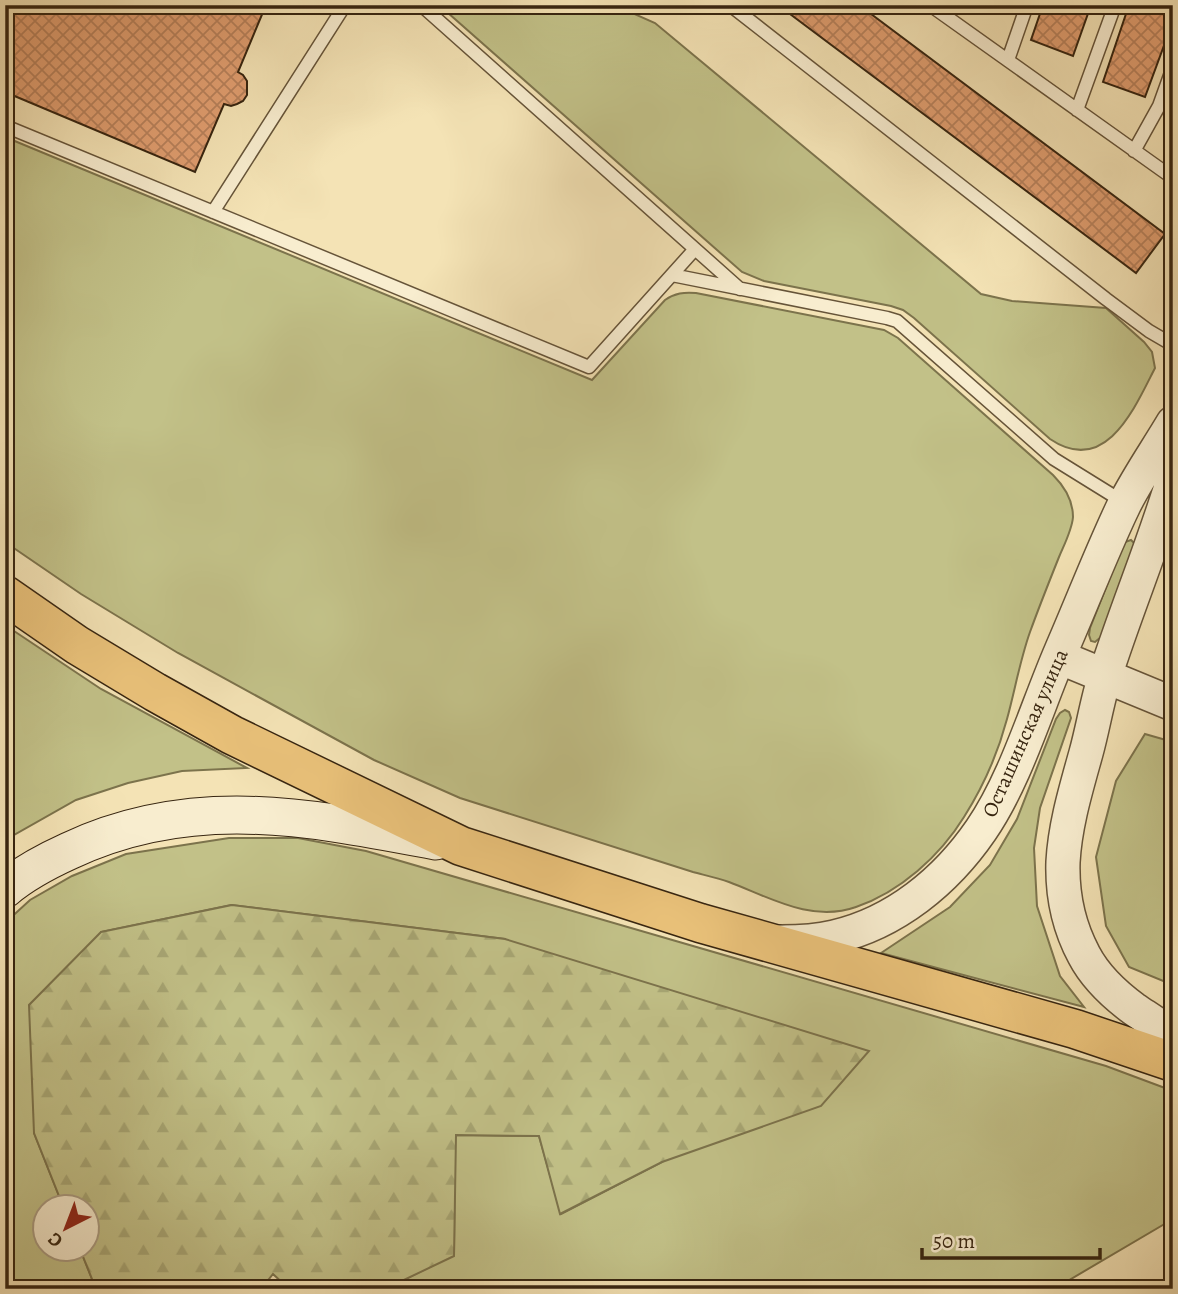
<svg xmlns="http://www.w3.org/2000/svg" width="1178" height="1294" viewBox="0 0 1178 1294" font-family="Alegreya,serif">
  <defs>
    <pattern id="forest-firs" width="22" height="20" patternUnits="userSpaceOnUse" patternTransform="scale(1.75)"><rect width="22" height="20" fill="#c2c188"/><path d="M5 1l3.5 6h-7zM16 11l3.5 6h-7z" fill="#a7a674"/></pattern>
    <pattern id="building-cross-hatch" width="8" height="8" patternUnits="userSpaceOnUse" patternTransform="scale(1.75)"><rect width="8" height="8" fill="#df9d6f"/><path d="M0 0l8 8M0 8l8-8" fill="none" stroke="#b6805a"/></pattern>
  </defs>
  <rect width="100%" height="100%" fill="#f4e3b5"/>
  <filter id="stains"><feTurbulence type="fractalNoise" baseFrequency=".00286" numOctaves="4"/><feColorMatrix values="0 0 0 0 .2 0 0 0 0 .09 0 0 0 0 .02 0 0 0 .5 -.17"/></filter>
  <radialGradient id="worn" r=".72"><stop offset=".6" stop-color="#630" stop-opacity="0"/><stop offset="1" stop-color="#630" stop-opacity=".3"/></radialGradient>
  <path fill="#c2c188" stroke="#7c734c" stroke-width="2" d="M439 5H619L623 9 655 23 981 294 1012 301 1106 308 1144 342 1152 352 1155 368C1135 407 1106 477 1050 439L914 318 903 310 891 306 764 281 742 272Z
    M5 137 592 380 665 300C675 293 684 292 696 293L884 330 898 338 1053 475C1064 486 1073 500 1073 517 1072 530 1064 545 1059 557 1049 582 1039 607 1030 632 1020 660 1015 690 1007 719 998 753 983 787 964 817 940 856 900 892 856 907 811 923 769 897 729 882 717 878 704 875 693 872L460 798 374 760 178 653 81 594 5 542Z
    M1131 540 1135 544 1101 637 1095 642 1091 641 1089 635 1090 628 1120 552 1125 542Z
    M5 625 101 689 247 768 182 771 128 783 76 800 5 840Z
    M1065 710 1069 712 1071 718 1040 808 1034 848 1037 906 1060 976 1084 1007 881 953 950 907 990 865 1017 819 1056 719 1060 713Z
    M1145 734 1173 742V985L1129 967 1106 926 1096 857 1116 781Z
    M229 838H298L366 851 1106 1066 1173 1091V1219L1054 1289H385L454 1255 455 1135 539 1136 561 1214 662 1162 505 939 231 905 101 932 34 1133 63 1206H46V1248L80 1249 96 1289H5V923L30 900 72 876 126 854Z"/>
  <path fill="url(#forest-firs)" stroke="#7c734c" stroke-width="2" d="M232 905 505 939 869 1051 821 1106 662 1162 560 1214 539 1136 456 1135 454 1256 385 1289H289L273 1274 261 1289H96L80 1249 88 1248V1206H63L34 1133 29 1005 101 932Z"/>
  <path fill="url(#building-cross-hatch)" stroke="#372510" stroke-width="2" d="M5 5H266L238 72 243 75 247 81V95L243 101 237 104 231 106 224 104 195 172 5 92Z
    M778 5H859L1165 234 1136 273Z
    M1043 5H1091L1073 56 1031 40Z
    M1129 5H1173V21L1145 97 1103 82Z"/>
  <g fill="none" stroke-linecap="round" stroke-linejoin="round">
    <g stroke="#665439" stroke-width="15">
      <path id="service" d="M421 5 740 289
        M730 5 1106 299 1149 331 1173 345
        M930 5 1173 178
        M1008 60 1027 5
        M1077 110 1115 5
        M5 126 589 367 695 249
        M1134 151 1159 106 1173 67
        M213 212 345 5
        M672 275 887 318 897 321 1054 459 1125 503
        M1172 1289H1173"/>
    </g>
    <g stroke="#665439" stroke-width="36">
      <path id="tertiary" d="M1173 480C1153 546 1126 610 1105 676 1097 701 1093 728 1086 753 1076 789 1065 825 1063 862 1062 894 1069 927 1084 955 1095 976 1115 995 1134 1009 1147 1018 1161 1026 1173 1037
        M1059 657 1173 704
        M781 942C799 942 817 941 834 937 895 923 946 881 981 830 1016 779 1036 709 1061 651 1082 603 1101 553 1124 505 1138 477 1157 450 1173 423"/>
    </g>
    <g stroke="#372510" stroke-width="39">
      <path id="secondary" d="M5 889C24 873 47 861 69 851 192 793 309 817 436 841"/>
    </g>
    <g stroke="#372510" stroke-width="41">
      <path id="trunk" d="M5 595 77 645 155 692 232 735 461 846 700 923 1075 1029 1173 1062"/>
    </g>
    <use href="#service" stroke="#f8edcf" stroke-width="12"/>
    <use href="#tertiary" stroke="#f8edcf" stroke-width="33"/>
    <use href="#secondary" stroke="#f8edcf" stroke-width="37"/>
    <use href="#trunk" stroke="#eac27a" stroke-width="38"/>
  </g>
  <g text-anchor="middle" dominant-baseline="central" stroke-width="7" stroke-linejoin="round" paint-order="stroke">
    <g font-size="21" fill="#372510" stroke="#f8edcf">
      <text transform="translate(1025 733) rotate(-66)">Осташинская улица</text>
    </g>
  </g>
  <rect width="1178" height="1294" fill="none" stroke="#f4e3b5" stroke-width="28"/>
  <rect x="7" y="7" width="1164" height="1280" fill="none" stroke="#372510" stroke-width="3.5"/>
  <rect x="14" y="14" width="1150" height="1266" fill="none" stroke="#372510" stroke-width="2"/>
  <g transform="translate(66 1228) rotate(222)"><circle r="33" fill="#f8edcf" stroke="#ab9d83" stroke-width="2"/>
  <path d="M0-5L12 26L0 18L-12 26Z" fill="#8f2418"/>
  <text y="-10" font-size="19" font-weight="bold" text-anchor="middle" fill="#372510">С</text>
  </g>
  <path d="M922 1248v10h178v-10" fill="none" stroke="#372510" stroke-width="3.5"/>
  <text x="933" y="1248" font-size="21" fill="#372510" stroke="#f8edcf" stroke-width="5" paint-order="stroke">50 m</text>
  <rect width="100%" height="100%" filter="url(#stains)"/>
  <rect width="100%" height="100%" fill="url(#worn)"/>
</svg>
